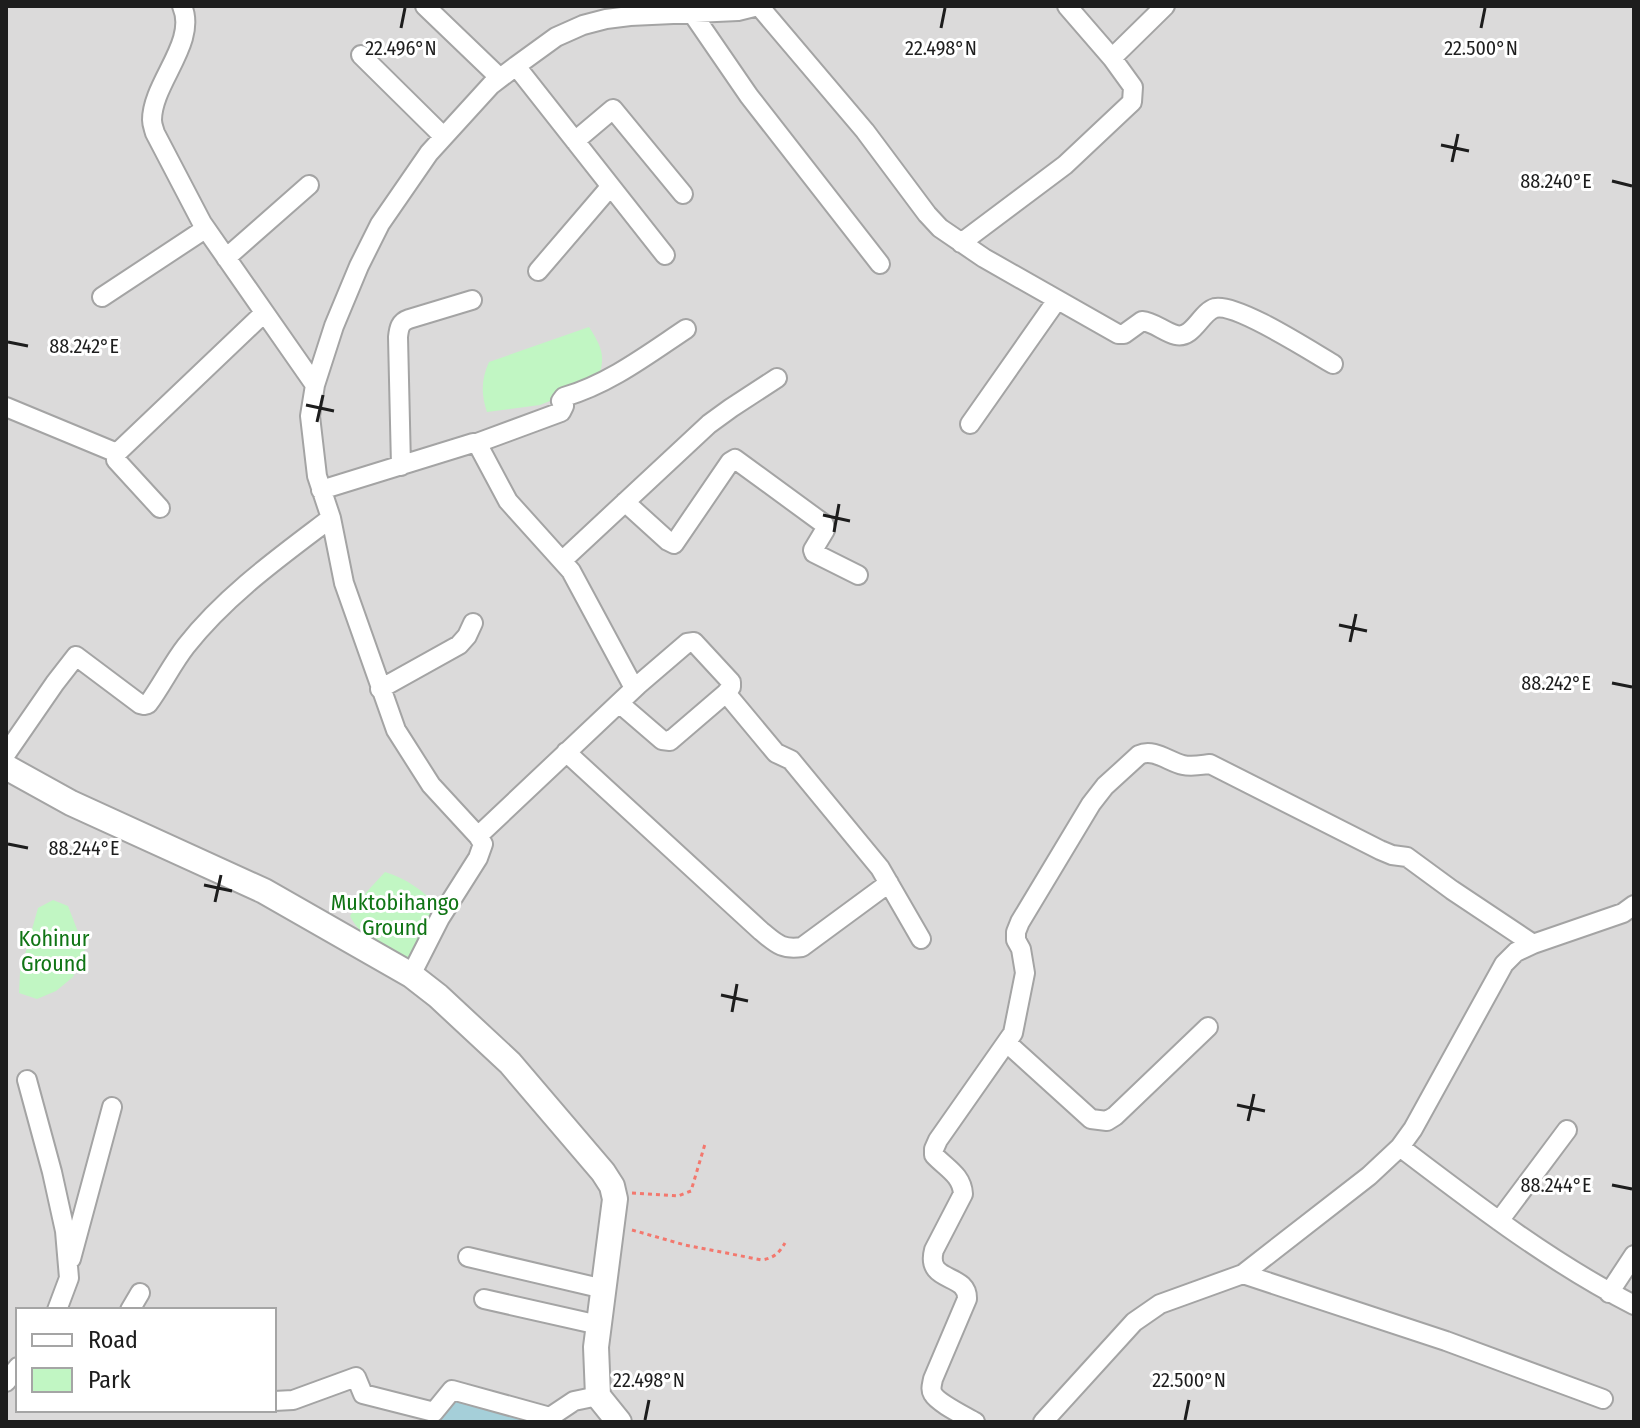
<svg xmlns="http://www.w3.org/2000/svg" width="1640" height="1428" viewBox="0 0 1640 1428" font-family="'Fira Sans Condensed',sans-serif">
  <rect width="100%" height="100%" fill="#edeae3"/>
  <path fill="#dbdada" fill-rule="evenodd" d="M6 6H1634V1422H6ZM18 1310H274V1410H18Z"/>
  <path fill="#c1f6c3" d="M589 327C603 349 606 357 597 382L540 405 487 412C481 394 481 380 489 362Z
    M385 872C407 879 422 890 438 906L408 961C386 949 362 940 350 916L361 898Z
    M53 900 68 906 85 950 73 977 56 991 37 999 19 993 20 972 38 908Z"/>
  <path fill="#a5cfd9" d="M459 1398 539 1422H431L450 1401Z"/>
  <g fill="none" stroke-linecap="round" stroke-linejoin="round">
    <g stroke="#a4a4a4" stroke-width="22">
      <path id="minor" d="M182 6C198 42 152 83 152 120 152 125 154 129 155 133L202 223 315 385
        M425 6 500 78
        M759 6 865 131 927 214 940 228 984 258 1118 334H1124L1142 321C1154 322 1164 332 1176 335 1193 339 1201 312 1215 308 1237 303 1312 352 1333 364
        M692 13 749 96 880 264
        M361 55 443 136
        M1112 58 1165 6
        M516 66 665 255
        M575 141 613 109 683 194
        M961 243 1065 165 1132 102 1133 87 1112 58 1067 6
        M226 258 309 185
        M538 271 610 187
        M102 297 205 229
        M6 407 117 453
        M970 424 1057 300
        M477 443 561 412 564 406 561 401 564 397C609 384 647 355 686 329
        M401 466 398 337C399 328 400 322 409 319L472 300
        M321 490 473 443H477L508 501 571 571 634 688
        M625 502 668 541 674 544 730 462 735 459 824 524 825 530 813 550 814 553 858 575
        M160 508 116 460 117 453 264 313
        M563 560 709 424 731 408 777 378
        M380 689 459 645 467 636 473 623
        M619 703 662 740 670 741 726 693
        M566 752 761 931C776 943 781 950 802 947L889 883
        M6 754 55 683 76 656 140 704 144 705 148 704C162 685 172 664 186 646 226 595 281 556 331 518
        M478 836 638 685 687 643 694 642 731 682V687L726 693 776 753 791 760 880 868 921 939
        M411 975 440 918 478 858 483 844 478 836 431 785 396 730 344 583 331 518 317 476 310 416 315 385 334 326 359 266 380 224 429 153 491 85 516 66 556 37 583 25 606 19 630 16 738 11 758 6
        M1007 1043 1091 1119 1107 1121 1115 1116 1208 1027
        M27 1080 52 1172 65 1231 69 1278 57 1310
        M1400 1147C1475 1204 1550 1262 1634 1305
        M1499 1221 1567 1130
        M468 1257 604 1289
        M71 1259 112 1107
        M1243 1274 1446 1341 1603 1399
        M1609 1293 1634 1255
        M484 1299 599 1325
        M130 1310 140 1293
        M6 1382 18 1367
        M274 1401 293 1400 356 1377 363 1394 434 1412 452 1390 550 1417 574 1401 598 1396
        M975 1422C965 1416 938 1403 933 1394 930 1389 932 1385 933 1379L967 1299C968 1272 925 1284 934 1250L963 1194C962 1175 946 1168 934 1155V1149L938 1140 1013 1033 1025 973 1021 949 1016 940V932L1020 922 1091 804 1105 786 1139 755C1154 748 1169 762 1183 765 1192 767 1201 765 1210 764L1380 850 1392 855 1407 857 1452 890 1533 944
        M1043 1422 1134 1322 1160 1304 1243 1274 1369 1176 1400 1147 1413 1129 1504 964 1516 952 1533 944 1623 913 1634 905"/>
    </g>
    <g stroke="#a4a4a4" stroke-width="28">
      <path id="tertiary" d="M6 767 71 803 264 891 411 975 438 996 510 1063 603 1172 612 1186 615 1199 596 1347 598 1396 619 1422"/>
    </g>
    <path stroke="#f3786e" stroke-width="3" stroke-dasharray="4 4" stroke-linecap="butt" d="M632 1193 678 1196 691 1191 705 1144
      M632 1230 685 1245 762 1260C774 1258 779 1253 785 1243"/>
    <use href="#minor" stroke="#fff" stroke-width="18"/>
    <use href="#tertiary" stroke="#fff" stroke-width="24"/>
  </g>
  <path fill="none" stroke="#1d1d1d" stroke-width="3" d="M401 28 405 8M941 28 945 8M1481 28 1485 8M1441 145 1469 151M1452 162 1458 134M1612 181 1632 186M8 342 28 346M306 405 334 411M317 422 323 395M823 515 850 521M834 532 839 504M1339 625 1367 631M1350 642 1356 614M1612 683 1632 687M8 844 28 848M204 885 232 891M215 902 221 875M721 995 748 1001M732 1012 737 984M1237 1105 1265 1111M1248 1121 1254 1094M1612 1185 1632 1189M645 1420 649 1400M1185 1420 1189 1400"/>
  <g text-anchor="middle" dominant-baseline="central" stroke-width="6" stroke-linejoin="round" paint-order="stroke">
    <g font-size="22" fill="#107515" stroke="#fff">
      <text x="395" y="902">Muktobihango<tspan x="395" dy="25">Ground</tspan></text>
      <text x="54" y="938">Kohinur<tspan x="54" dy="25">Ground</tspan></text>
    </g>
  </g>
  <g font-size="20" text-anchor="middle" fill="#1d1d1d" stroke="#fff" stroke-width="6" stroke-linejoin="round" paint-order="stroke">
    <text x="401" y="55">22.496°N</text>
    <text x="941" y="55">22.498°N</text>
    <text x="1481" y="55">22.500°N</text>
    <text x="1556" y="188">88.240°E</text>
    <text x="84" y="353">88.242°E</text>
    <text x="1556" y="690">88.242°E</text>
    <text x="84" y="855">88.244°E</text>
    <text x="1556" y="1192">88.244°E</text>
    <text x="649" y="1387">22.498°N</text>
    <text x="1189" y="1387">22.500°N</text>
  </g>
  <rect width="1640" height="1428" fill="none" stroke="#1d1d1d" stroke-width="16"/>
  <rect x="16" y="1308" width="260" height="104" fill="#ffffff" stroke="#a5a5a5" stroke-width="2"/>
  <rect x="32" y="1334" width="40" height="12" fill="#ffffff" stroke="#a5a5a5" stroke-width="2"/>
  <text x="88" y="1348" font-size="24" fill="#1d1d1d">Road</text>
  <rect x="32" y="1368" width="40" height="24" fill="#c1f6c3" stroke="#a5a5a5" stroke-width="2"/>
  <text x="88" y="1388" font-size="24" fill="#1d1d1d">Park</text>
</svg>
